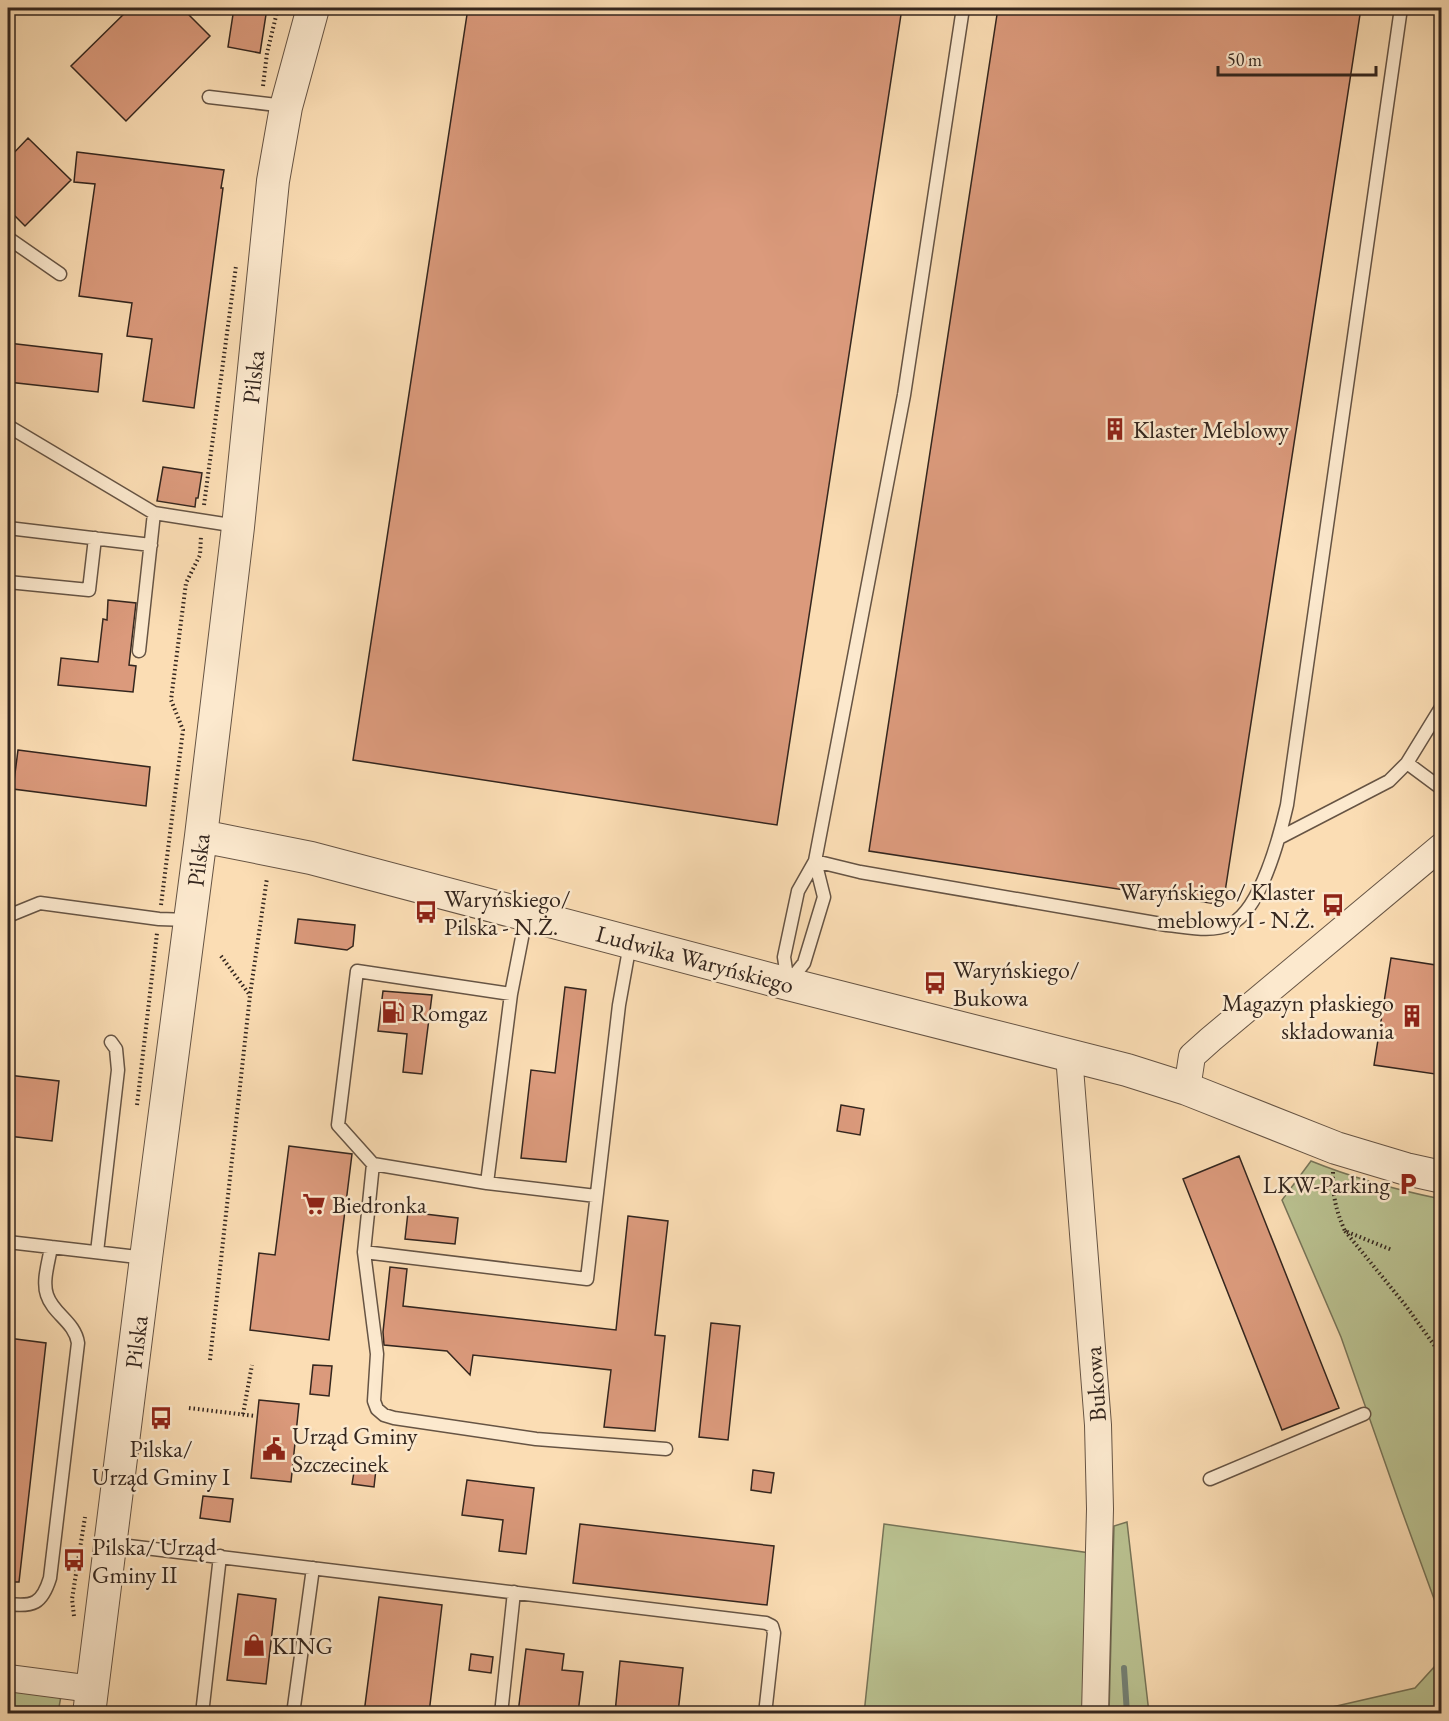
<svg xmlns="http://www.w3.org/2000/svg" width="1449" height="1721" viewBox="0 0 1449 1721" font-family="'EB Garamond',serif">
  <rect width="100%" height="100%" fill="#fbddb4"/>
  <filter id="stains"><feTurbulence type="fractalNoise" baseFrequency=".00333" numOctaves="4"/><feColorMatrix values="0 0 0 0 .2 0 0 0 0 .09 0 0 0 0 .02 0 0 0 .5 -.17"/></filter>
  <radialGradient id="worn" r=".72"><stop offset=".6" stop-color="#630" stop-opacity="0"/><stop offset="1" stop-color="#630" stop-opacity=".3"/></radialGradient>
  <path fill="#bac291" stroke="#777458" stroke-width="1.5" d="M1311 1161C1353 1178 1397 1190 1441 1199V1618L1402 1511 1341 1337 1282 1200Z
    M1127 1522 1149 1713H1109L1114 1526Z
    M884 1524 1090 1553 1085 1713 864 1714Z
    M1441 1650V1713H1306L1415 1688 1435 1666Z
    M8 1689 61 1696 58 1713 8 1714Z"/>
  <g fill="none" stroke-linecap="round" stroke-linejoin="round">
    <path stroke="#748074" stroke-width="6" d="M1124 1668 1127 1714"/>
  </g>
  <path fill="#db9a7c" stroke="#34261e" stroke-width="1.5" d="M130 8H182L210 36 126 121 71 66Z
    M234 8H267L260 53 228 47Z
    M468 8H902L777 825 353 760Z
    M998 8H1361L1223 905 869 851Z
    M28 138 71 180 25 226 8 209V159Z
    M77 152 224 170 221 188H223L194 408 143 401 152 339 127 336 132 303 79 296 95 184 74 182Z
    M8 343 102 354 98 392 8 382Z
    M163 467 202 473 198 498H196L195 507 157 501Z
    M108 600 136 603 129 665 136 666 133 692 58 685 61 658 98 662 103 619 107 620Z
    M18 750 150 767 146 806 13 789Z
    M298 919 355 925 353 946 347 950 295 943Z
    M1391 958 1442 966V1075L1374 1065Z
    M565 987 586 990 566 1162 521 1158 531 1070 555 1073Z
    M383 991 432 995 422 1074 403 1072 407 1034 378 1031Z
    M8 1075 59 1081 52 1141 8 1136Z
    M841 1105 864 1109 860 1135 837 1131Z
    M289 1146 352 1154 329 1340 250 1330 259 1253 275 1255Z
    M1239 1156 1339 1408 1282 1430 1183 1179Z
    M408 1212 458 1218 455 1244 405 1239Z
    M628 1216 668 1221 655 1335 665 1336 655 1431 604 1427 611 1370 473 1355 470 1375 447 1351 384 1345 383 1332 390 1267 407 1269 403 1306 616 1330Z
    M711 1323 740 1326 728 1440 699 1437Z
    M8 1338 46 1343 19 1582H8Z
    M313 1365 332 1366 329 1396 310 1394Z
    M259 1400 299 1404 291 1482 251 1478Z
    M355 1466 376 1469 374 1487 352 1484Z
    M753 1470 774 1473 771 1493 751 1490Z
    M467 1480 534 1488 526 1554 499 1551 503 1520 462 1515Z
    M203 1496 233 1499 230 1522 200 1518Z
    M580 1524 774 1546 767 1605 573 1583Z
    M238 1594 276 1599 266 1684 227 1680Z
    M379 1597 442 1605 429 1713H364Z
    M526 1649 564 1654 562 1670 583 1672 578 1713H518Z
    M471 1654 493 1657 491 1673 469 1670Z
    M620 1661 683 1668 678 1713H615Z"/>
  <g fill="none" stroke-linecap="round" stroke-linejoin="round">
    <g stroke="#665444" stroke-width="15">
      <path id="service" d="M963 8 904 395 815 861 860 872 1167 925C1188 927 1211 933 1231 924 1261 909 1280 835 1287 805L1401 8
        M209 97 285 106
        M8 238 60 274
        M8 426 154 513 237 526
        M8 528 151 545
        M8 582 89 590 95 538
        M139 651 154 513
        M1407 763 1442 789
        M1279 838 1389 781 1407 763 1442 706
        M8 916 40 903 159 919 189 920
        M788 983 804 963 824 897 815 861
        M788 983 784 957 798 891 815 861
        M511 994 357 971 338 1125 373 1164 364 1252 377 1354 374 1401 377 1409 384 1415 394 1418 536 1439 666 1449
        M373 1164 487 1183 596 1196
        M487 1183 511 994 526 917
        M8 1242 146 1258
        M97 1252 118 1070 116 1049 111 1042
        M364 1252 587 1279 619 1005 630 944
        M1210 1479 1364 1414
        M112 1544 766 1623 772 1626 774 1633 765 1714
        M8 1604C33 1607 42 1604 50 1578L78 1343C75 1322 53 1314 47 1295 42 1281 49 1261 51 1247
        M202 1714 220 1556
        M293 1714 313 1568
        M501 1714 514 1592"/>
    </g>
    <g stroke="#665444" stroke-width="28">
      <path id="minor" d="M1069 1055 1098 1425 1100 1509 1095 1714
        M1187 1089 1192 1056 1211 1039 1442 846
        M8 1678 92 1689"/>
    </g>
    <g stroke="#665444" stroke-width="34">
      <path id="tertiary" d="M201 836 311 858 788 984 1127 1070 1187 1089 1336 1148 1406 1169 1442 1177
        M89 1714 146 1258 201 836 238 527 273 181 286 107 313 8"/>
    </g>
    <path stroke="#34261e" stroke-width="4" stroke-dasharray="1.5 3" stroke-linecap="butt" d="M263 86 267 53 278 8
      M204 505 236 266
      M161 905 183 730 171 700 186 583 200 555 201 536
      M221 956 249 994
      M137 1105 157 933
      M1333 1172C1332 1194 1336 1211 1345 1231L1392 1250
      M1345 1231 1406 1306 1442 1356
      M210 1360 250 995 267 878
      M189 1408 255 1416
      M243 1414 252 1365
      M74 1616 72 1599 85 1517"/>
    <use href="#service" stroke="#fce9ce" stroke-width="12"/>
    <use href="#minor" stroke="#fce9ce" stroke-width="26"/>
    <use href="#tertiary" stroke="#fce9ce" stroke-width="32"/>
  </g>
  <defs>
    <g id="building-bare" transform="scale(1.8)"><path d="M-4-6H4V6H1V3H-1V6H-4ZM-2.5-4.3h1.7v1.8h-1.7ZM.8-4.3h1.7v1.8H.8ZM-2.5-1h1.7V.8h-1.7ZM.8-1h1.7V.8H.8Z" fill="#8f2418" stroke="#fce9ce" stroke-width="2.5" paint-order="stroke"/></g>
    <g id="bus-bare" transform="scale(1.8)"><path d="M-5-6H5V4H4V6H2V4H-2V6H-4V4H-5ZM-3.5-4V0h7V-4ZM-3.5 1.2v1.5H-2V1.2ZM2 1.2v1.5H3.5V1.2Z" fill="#8f2418" stroke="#fce9ce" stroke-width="2.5" paint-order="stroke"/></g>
    <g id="fuel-bare" transform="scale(1.8)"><path d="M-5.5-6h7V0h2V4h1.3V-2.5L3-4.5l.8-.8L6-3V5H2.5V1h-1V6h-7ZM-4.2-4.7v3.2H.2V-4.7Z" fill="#8f2418" stroke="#fce9ce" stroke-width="2.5" paint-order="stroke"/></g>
    <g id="parking-bare" transform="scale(1.8)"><path d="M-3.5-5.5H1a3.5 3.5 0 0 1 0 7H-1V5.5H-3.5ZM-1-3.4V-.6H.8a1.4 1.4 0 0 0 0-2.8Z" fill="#8f2418" stroke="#fce9ce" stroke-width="2.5" paint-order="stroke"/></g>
    <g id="supermarket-bare" transform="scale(1.8)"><path d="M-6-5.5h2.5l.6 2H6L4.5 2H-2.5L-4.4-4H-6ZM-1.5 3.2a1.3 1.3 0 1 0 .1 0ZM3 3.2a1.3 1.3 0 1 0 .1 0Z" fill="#8f2418" stroke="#fce9ce" stroke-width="2.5" paint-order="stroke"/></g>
    <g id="civic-bare" transform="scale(1.8)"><path d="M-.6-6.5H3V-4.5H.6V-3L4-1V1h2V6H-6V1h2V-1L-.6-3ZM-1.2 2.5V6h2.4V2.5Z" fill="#8f2418" stroke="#fce9ce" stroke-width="2.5" paint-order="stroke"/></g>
    <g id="shop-bare" transform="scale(1.8)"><path d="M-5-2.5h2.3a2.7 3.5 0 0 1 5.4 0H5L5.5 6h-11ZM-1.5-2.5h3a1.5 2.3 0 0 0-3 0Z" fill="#8f2418" stroke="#fce9ce" stroke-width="2.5" paint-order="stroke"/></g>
  </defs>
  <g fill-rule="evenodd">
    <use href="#building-bare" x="1115" y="429"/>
    <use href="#bus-bare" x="1333" y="905"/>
    <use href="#bus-bare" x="426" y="912"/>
    <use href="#bus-bare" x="935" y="983"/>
    <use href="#fuel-bare" x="393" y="1012"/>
    <use href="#building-bare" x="1412" y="1016"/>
    <use href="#parking-bare" x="1408" y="1184"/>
    <use href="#supermarket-bare" x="314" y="1204"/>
    <use href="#bus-bare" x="161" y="1418"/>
    <use href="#civic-bare" x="274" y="1449"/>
    <use href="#bus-bare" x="74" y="1560"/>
    <use href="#shop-bare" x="254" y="1645"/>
  </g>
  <g text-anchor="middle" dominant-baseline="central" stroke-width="5" stroke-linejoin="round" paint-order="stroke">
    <g font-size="24" fill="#34261e" stroke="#fce9ce">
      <text transform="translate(253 377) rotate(-84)">Pilska</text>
      <text transform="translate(198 860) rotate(-83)">Pilska</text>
      <text transform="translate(695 959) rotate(15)">Ludwika Waryńskiego</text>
      <text transform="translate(136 1342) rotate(-83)">Pilska</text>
      <text transform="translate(1095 1384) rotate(-94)">Bukowa</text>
    </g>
    <g font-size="24" fill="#34261e" stroke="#fce9ce" text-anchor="start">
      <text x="1133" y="429">Klaster Meblowy</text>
      <text x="1315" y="891" text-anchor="end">Waryńskiego/ Klaster<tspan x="1315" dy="28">meblowy I - N.Ż.</tspan></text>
      <text x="444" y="898">Waryńskiego/<tspan x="444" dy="28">Pilska - N.Ż.</tspan></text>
      <text x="953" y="969">Waryńskiego/<tspan x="953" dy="28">Bukowa</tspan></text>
      <text x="1394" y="1002" text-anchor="end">Magazyn płaskiego<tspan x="1394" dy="28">składowania</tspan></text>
      <text x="411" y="1012">Romgaz</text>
      <text x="1390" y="1184" text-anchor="end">LKW-Parking</text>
      <text x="332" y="1204">Biedronka</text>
      <text x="292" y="1435">Urząd Gminy<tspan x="292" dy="28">Szczecinek</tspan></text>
      <text x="161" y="1448" text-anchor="middle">Pilska/<tspan x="161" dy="28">Urząd Gminy I</tspan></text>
      <text x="92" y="1546">Pilska/ Urząd<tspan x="92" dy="28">Gminy II</tspan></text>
      <text x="272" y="1645">KING</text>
    </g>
  </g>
  <rect width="1449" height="1721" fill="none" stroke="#fbddb4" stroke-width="30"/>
  <rect x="9" y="9" width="1431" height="1703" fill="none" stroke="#34261e" stroke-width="3"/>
  <rect x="15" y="15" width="1419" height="1691" fill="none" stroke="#34261e" stroke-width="1.5"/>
  <path d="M1218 66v9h158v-9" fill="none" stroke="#34261e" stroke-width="3"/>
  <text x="1227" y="66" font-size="18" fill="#34261e" stroke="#fce9ce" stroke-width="4.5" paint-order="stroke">50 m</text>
  <rect width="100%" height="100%" filter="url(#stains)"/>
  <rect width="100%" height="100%" fill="url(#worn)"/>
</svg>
